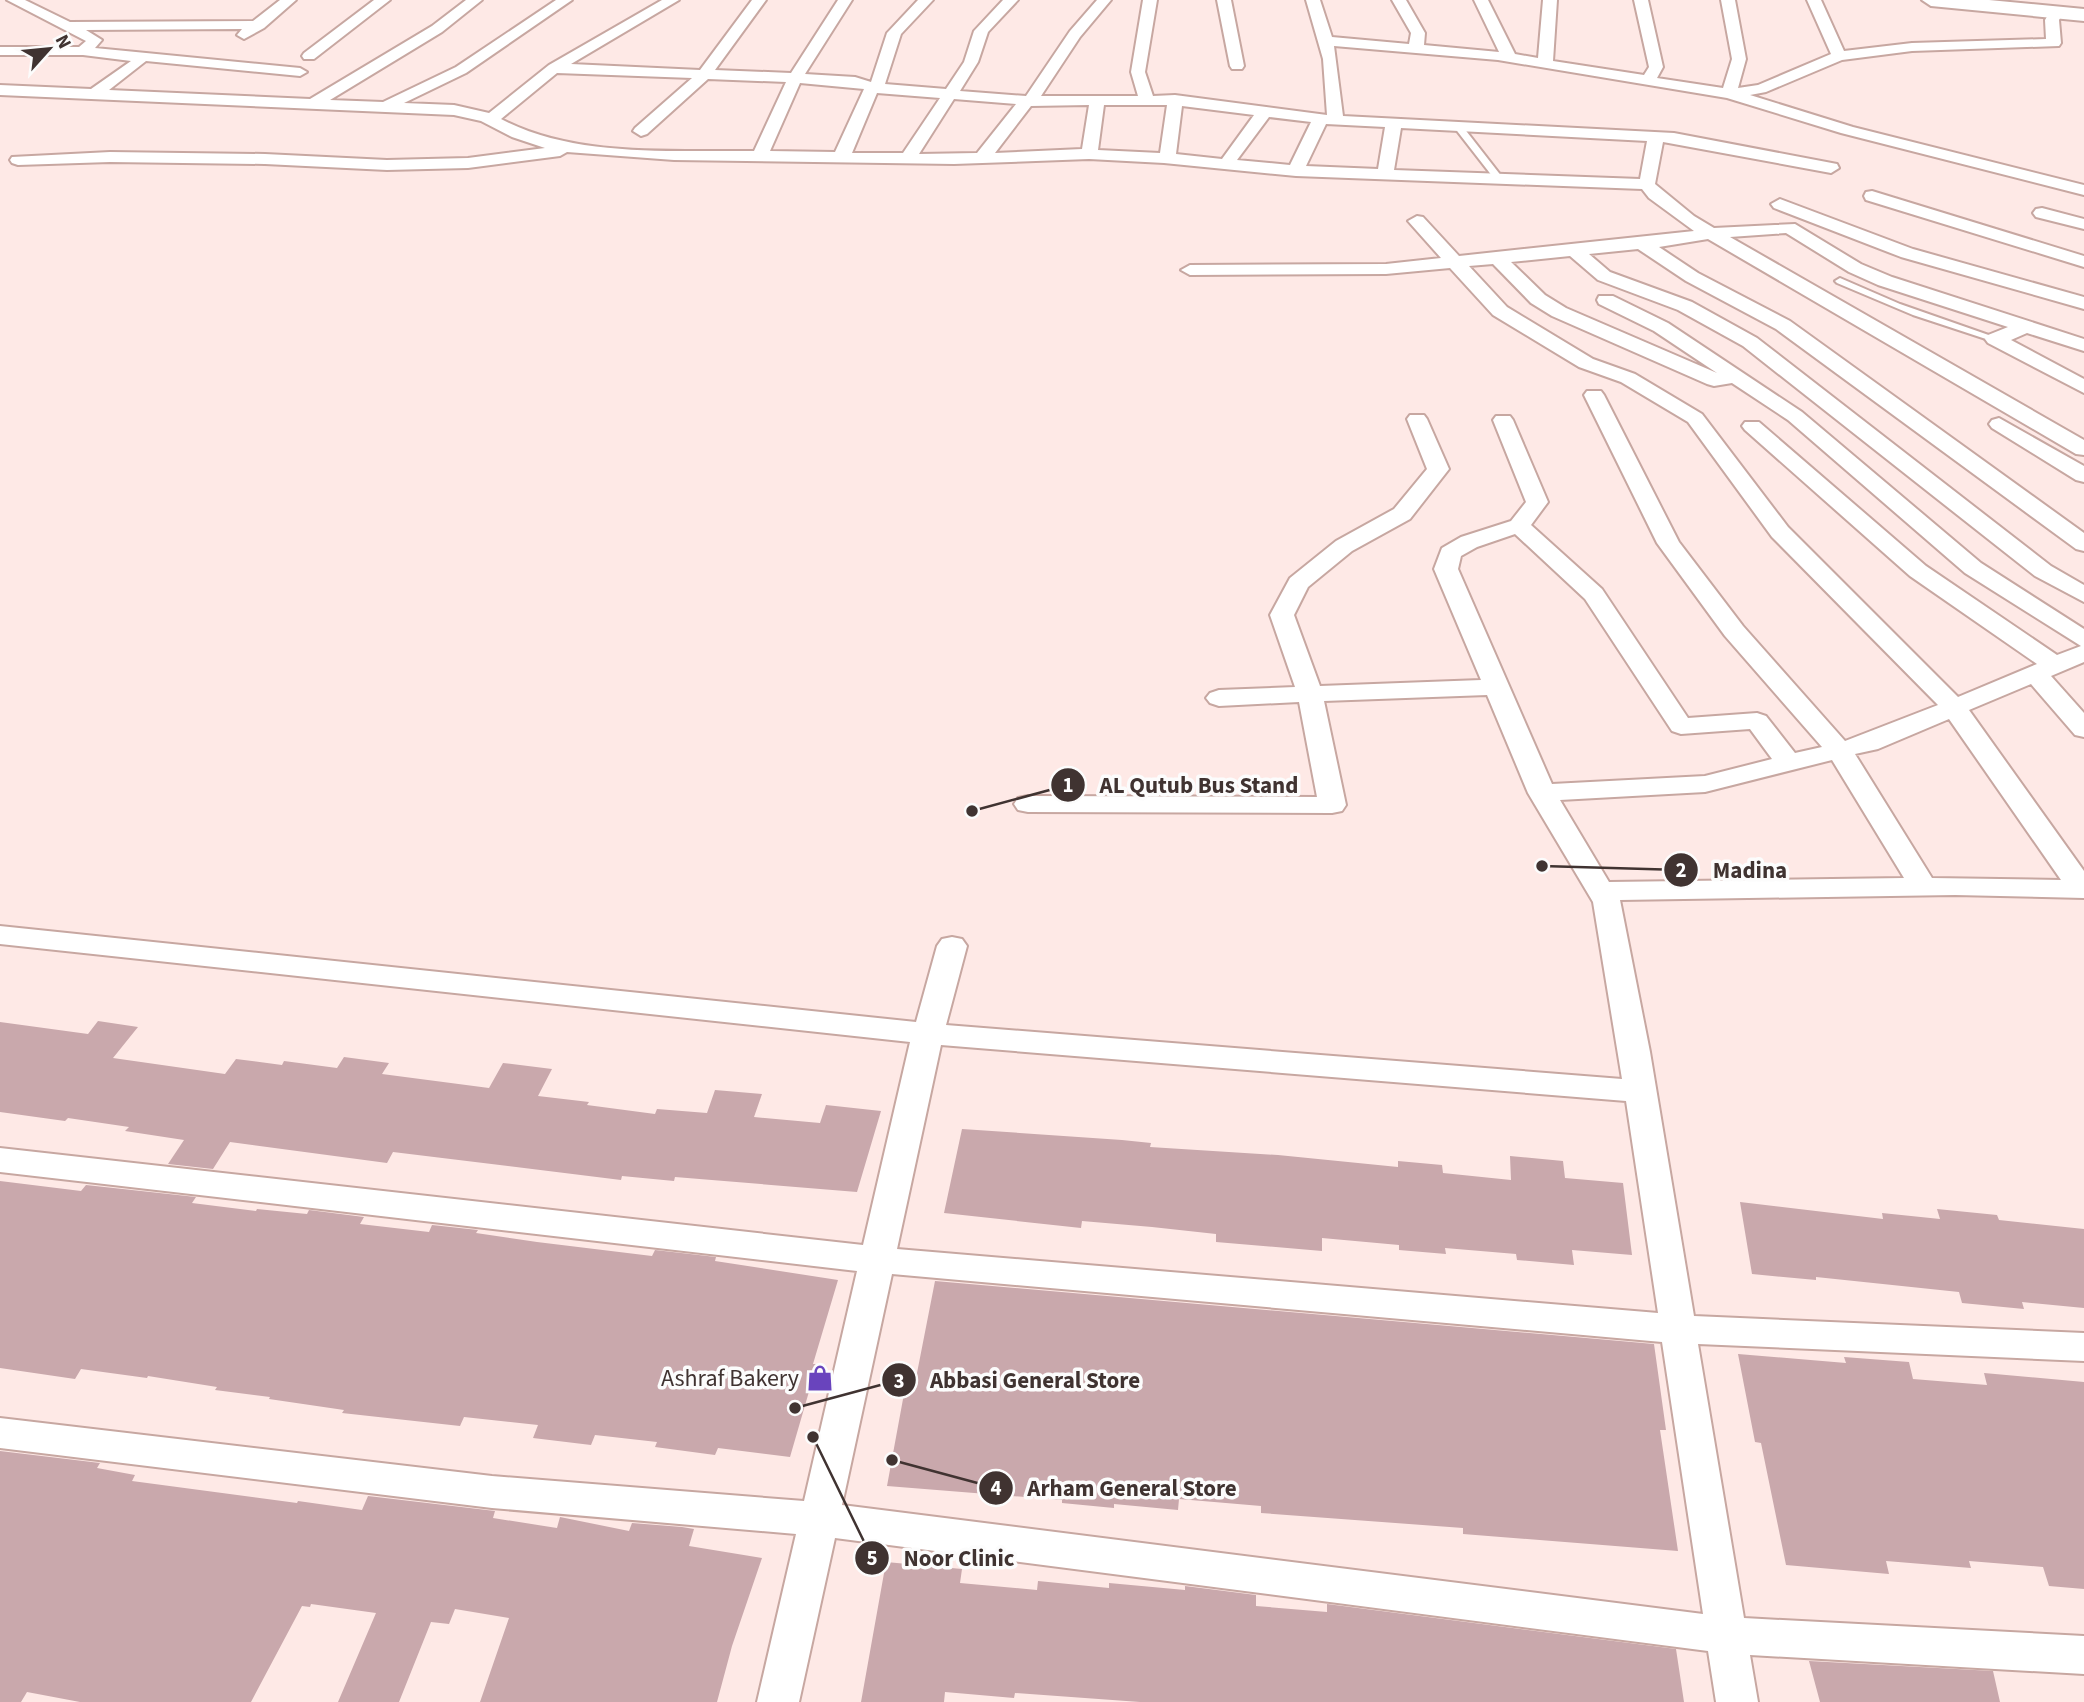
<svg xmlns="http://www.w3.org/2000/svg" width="2084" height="1702" viewBox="0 0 2084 1702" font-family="'Source Sans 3',sans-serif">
  <rect width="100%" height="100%" fill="#fee9e6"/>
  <path fill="#c9a8ac" d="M98 1021 138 1027 113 1058 225 1074 236 1059 282 1065 284 1061 337 1068 344 1057 389 1063 382 1074 489 1088 503 1063 552 1069 538 1096 589 1102 587 1105 655 1114 657 1109 707 1113 715 1090 762 1094 754 1117 820 1123 826 1105 881 1111 857 1192 675 1177 674 1181 622 1176 621 1180 393 1152 387 1163 230 1142 213 1169 168 1164 184 1140 125 1131 129 1127 68 1118 65 1121 0 1112V1022L88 1034Z
    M962 1129 1122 1140 1151 1143 1150 1147 1278 1155 1398 1167V1161L1442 1165 1443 1173 1511 1180 1510 1156 1563 1161 1565 1178 1623 1183 1632 1255 1572 1250 1574 1265 1517 1260 1516 1254 1445 1248 1446 1254 1399 1250V1245L1322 1238V1251L1216 1242V1234L1152 1227 1082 1221 1081 1228 944 1213Z
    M0 1181 81 1191 86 1185 196 1197 192 1203 256 1211 257 1209 307 1214 309 1210 364 1217 360 1224 429 1232 432 1225 478 1230 476 1233 537 1242 652 1256 655 1250 716 1257 715 1261 838 1280 813 1364H817L790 1457 718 1448 715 1455 655 1447 657 1442 595 1435 591 1445 533 1438 538 1425 464 1417 460 1426 342 1413 344 1410 269 1399 270 1397 215 1390 217 1387 148 1376 147 1378 81 1369 75 1379 0 1368Z
    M1740 1202 1883 1219 1882 1213 1940 1219 1937 1209 1997 1215 1999 1220 2084 1229V1308L2022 1302 2024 1309 1962 1303 1959 1292 1816 1277V1280L1752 1274Z
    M935 1281 1654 1344 1666 1430H1660L1678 1551 1463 1534V1528L1261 1513V1506L1179 1499 1178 1510 1114 1504V1508L1062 1503V1500L887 1486 908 1372 917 1373Z
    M1738 1354 1846 1363 1844 1357 1909 1362 1913 1379 1987 1385 1984 1373 2084 1382V1589L2049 1586 2043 1567 1969 1561 1971 1568 1886 1561 1889 1574 1786 1565 1761 1443 1755 1442Z
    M0 1451 100 1463 97 1468 135 1475 132 1481 297 1503 298 1501 362 1510 368 1496 495 1511 493 1518 557 1528 560 1517 629 1531 632 1523 682 1527 694 1529 689 1546 762 1558 732 1646 717 1702H480L509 1618 455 1609 449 1624 431 1622 399 1702H338L376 1613 311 1604 310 1607 302 1606 251 1702H80L27 1692 21 1702H0Z
    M886 1562 962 1569 960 1583 1037 1590 1038 1581 1109 1588V1583L1185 1590V1586L1256 1595V1606L1327 1612V1604L1676 1649 1684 1702H1140L1015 1693 1014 1698 945 1692 944 1702H861Z
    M1809 1661 1993 1671 2000 1702H1820Z"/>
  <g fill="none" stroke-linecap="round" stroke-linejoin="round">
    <g stroke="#c7a7a1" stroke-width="4">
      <path id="lane" d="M1454 123H1460L1502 177V181H1496L1454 127Z
        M1840 278 1900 304 2000 339 1992 341 1913 315 1837 283 1835 281Z"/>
    </g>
    <g stroke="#c7a7a1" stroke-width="4">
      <path id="street" d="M7 0H25L70 22 253 21 280 0H296L264 28 244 39 237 35 242 29 86 30 102 40 95 48 300 68 307 72 300 76 146 61 109 90 310 99 432 26 466 0H482L442 32 330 100 383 102 456 67 556 0H572L466 73 404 103 454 105 489 113 549 65 662 0H679L571 64 700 70 752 0H766L715 70 791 73 838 0H852L805 74 855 77 871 82 887 33 918 0H933L901 34 885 84 946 89 964 62 974 31 1003 0H1018L988 32 978 62 960 91 1026 96 1070 31 1097 0H1111L1080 37 1041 96H1138L1131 72 1143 0H1157L1145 72 1153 96 1175 95 1327 115 1323 59 1306 0H1320L1332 37 1409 44 1411 33 1392 0H1406L1425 33 1424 45 1499 52 1474 0H1488L1515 54 1538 58 1543 0H1557L1553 61 1644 75 1649 67 1634 0H1648L1663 67 1657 78 1723 88 1732 59 1721 0H1735L1746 59 1738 88 1758 85 1831 54 1807 0H1821L1844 51 1912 43 2046 39 2045 20 2051 10H2061L2063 13 2059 20 2061 43 2059 46 1912 51 1842 60 1766 92 1750 95 1853 127 2084 185V195L1841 133 1727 98 1498 60 1334 46 1343 116 1674 133 1837 164 1839 168 1831 173 1663 142 1655 184 1694 216 1714 228 1795 224 1861 264 1892 277 2084 339V351L2027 333 2011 340 2084 379V393L1988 343 1985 339 1988 335 2008 327 1878 285 1849 272 1786 233 1730 237 2084 440V455L2076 454 1708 239 1659 247 1698 273 1790 321 2084 533V551L2076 549 1776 329 1686 281 1638 249 1589 254 1610 272 1692 302 1757 338 2051 566 2084 585V602L2035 576 1743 346 1678 310 1598 280 1570 256 1511 262 1545 295 1566 308 1717 373 1654 331 1599 304 1597 300 1599 296H1613L1668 323 1802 412 1981 563 2084 629V662L2051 676 2084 713V737L2075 735 2031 684 1969 710 2084 871V898L1955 895 1620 900 1650 1052 1694 1316 2084 1333V1361L1698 1344 1744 1618 2084 1636V1674L1750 1655 1758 1702H1716L1708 1651 835 1538 799 1702H757L796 1534 492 1508 0 1448V1418L492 1476 804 1501 857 1271 0 1172V1148L863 1245 910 1042 0 944V926L916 1022 937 946 942 939 952 937 962 939 967 946 946 1025 1622 1079 1593 902 1528 793 1487 695 1324 701 1346 805 1342 811 1332 813 1028 812 1018 810 1014 804 1018 798 1028 796 1317 797 1299 702 1219 706 1210 703 1206 698 1210 693 1219 690 1295 687 1270 615 1290 578 1336 541 1394 509 1427 469 1407 419 1410 415H1424L1427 419 1449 469 1410 519 1352 551 1308 587 1294 615 1320 686 1481 680 1434 569 1442 548 1461 537 1511 521 1526 502 1493 420 1496 416H1510L1513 420 1548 502 1531 525 1602 589 1688 718 1757 713 1766 716 1795 753 1822 747 1725 636 1657 543 1584 395 1587 391H1601L1604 395 1679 542 1743 626 1845 741 1938 705 1772 537 1688 422 1621 382 1579 367 1493 315 1450 268 1386 274 1190 275 1181 270 1190 265 1386 264 1441 258 1408 221 1417 216 1423 217 1459 256 1694 231 1649 198 1642 189 1296 176 1164 163 1089 159 954 164 674 160 567 152 560 156 468 168 387 170 265 164 110 162 18 165 12 163 10 160 12 157 110 152 265 154 387 160 468 158 545 148 512 137 481 121 454 115 0 95V85L91 89 131 61 83 55H0V47H79L86 41ZM557 73 692 78 635 128 633 131 641 136 647 134 708 79 786 82 754 151C672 150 575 158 501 119ZM800 83 864 89 835 152 770 151ZM877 93 940 98 903 153H852ZM954 99 1016 104 977 153 919 154ZM1089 105 1082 149 995 153 1031 106ZM1104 105H1167L1160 153 1098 150ZM1182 106 1254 115 1222 159 1176 154ZM1269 117 1311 122 1290 165 1237 160ZM1326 124 1385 127 1378 169 1306 166ZM1401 128 1647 141 1640 179 1394 170ZM1493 264 1531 303 1552 316 1707 384 1714 386 1732 383 1788 420 1965 573 2081 646 2057 655 1926 566 1759 422H1745L1742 426 1745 430 1910 576 2037 664 1958 697 1788 527 1702 414 1635 374 1593 359 1507 307 1469 266ZM1515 534 1585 599 1672 731 1681 734 1750 729 1772 759 1705 776 1552 784 1458 569 1461 556 1477 547ZM1949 719 2061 880 1932 878 1855 754 1878 749ZM1832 760 1904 878 1609 882 1560 800 1705 792ZM941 1045 1626 1101 1658 1313 897 1249ZM892 1274 1662 1342 1703 1614 842 1505Z
        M374 0H390L314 59H304L302 56 304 53Z
        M1217 0H1231L1244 66 1242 69H1232L1230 66Z
        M1872 191 2084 256V267L1866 200 1864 196 1866 192Z
        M1780 199 1913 249 2084 297V309L1901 257 1774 208 1771 204Z
        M2042 208 2084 219V229L2036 217 2033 213 2036 209Z
        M1999 418 2084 466V482L2076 480 1992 428 1989 424 1992 420Z"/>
    </g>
    <g stroke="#c7a7a1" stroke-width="4">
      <path id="secondary" d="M1922 0H1989L2084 9V21L1931 6Z"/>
    </g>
    <use href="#lane" fill="#fff" fill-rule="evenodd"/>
    <use href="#street" fill="#fff" fill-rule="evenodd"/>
    <use href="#secondary" fill="#fff" fill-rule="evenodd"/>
  </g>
  <defs>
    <g id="shop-bare" transform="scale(2.1)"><path d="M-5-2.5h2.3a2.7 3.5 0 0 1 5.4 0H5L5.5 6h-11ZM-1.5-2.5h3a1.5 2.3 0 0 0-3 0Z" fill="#6944bd" stroke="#fcfcfc" stroke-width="2.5" paint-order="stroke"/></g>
  </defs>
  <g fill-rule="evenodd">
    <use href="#shop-bare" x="820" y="1378"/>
  </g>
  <g text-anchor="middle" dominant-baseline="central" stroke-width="7" stroke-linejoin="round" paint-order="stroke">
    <g font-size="24" fill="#403331" stroke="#fcfcfc" text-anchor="end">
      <text x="799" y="1378">Ashraf Bakery</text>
    </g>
  </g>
  <path fill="none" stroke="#403331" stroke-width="2.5" d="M972 811L1068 785M1542 866L1681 870M795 1408L899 1380M892 1460L996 1488M813 1437L872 1558"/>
  <g fill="#403331" stroke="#fcfcfc" stroke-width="2.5">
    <circle cx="972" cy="811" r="7"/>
    <circle cx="1542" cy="866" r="7"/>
    <circle cx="795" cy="1408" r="7"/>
    <circle cx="892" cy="1460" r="7"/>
    <circle cx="813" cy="1437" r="7"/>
    <circle cx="1068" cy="785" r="18"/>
    <circle cx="1681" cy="870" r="18"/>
    <circle cx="899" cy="1380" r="18"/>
    <circle cx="996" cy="1488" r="18"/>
    <circle cx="872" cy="1558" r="18"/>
  </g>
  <g font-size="21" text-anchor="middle" font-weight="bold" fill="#fff">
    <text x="1068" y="792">1</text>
    <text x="1681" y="877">2</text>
    <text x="899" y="1388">3</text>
    <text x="996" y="1495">4</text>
    <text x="872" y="1565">5</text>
  </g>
  <g font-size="23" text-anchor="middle" font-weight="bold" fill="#403331" stroke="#fcfcfc" stroke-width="7" stroke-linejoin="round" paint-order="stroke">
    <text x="1199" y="793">AL Qutub Bus Stand</text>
    <text x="1750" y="878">Madina</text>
    <text x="1035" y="1388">Abbasi General Store</text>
    <text x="1132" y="1496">Arham General Store</text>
    <text x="959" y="1566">Noor Clinic</text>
  </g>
  <g transform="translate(49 49) rotate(63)" stroke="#fcfcfc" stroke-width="5" paint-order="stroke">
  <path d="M0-5L12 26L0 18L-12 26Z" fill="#403331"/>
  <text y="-10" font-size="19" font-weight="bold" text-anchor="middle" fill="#403331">N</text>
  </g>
</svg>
